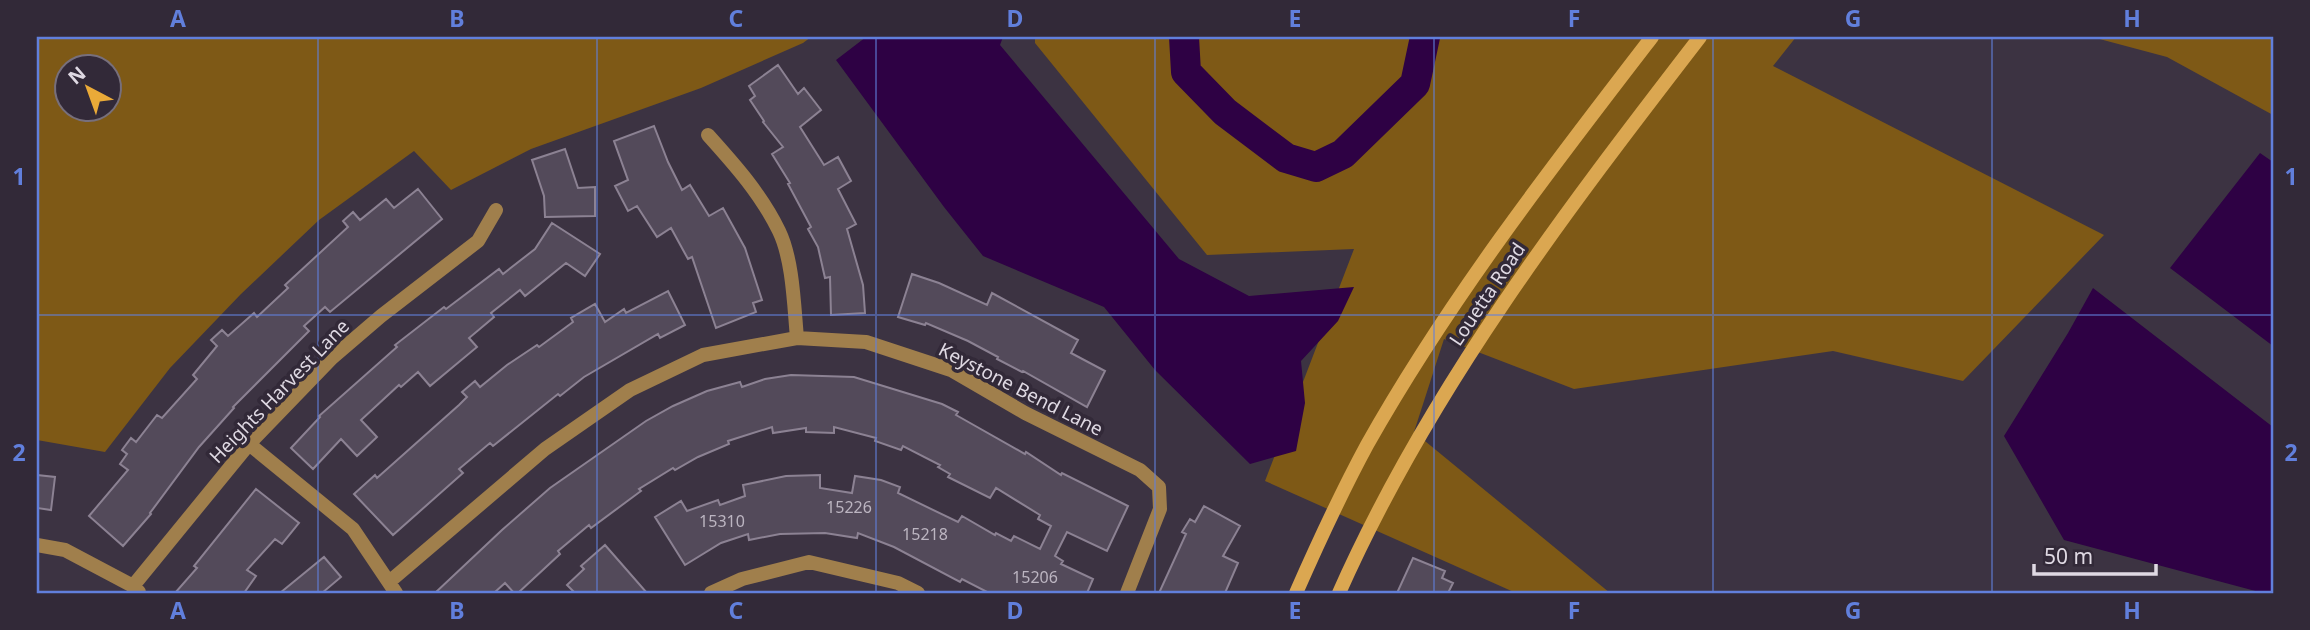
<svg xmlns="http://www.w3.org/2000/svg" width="2310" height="630" viewBox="0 0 2310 630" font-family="'Noto Sans',sans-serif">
  <rect width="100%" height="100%" fill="#3c3342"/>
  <path fill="#7e5916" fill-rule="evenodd" d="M37 37H811L803 43 701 88 531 149 451 190 414 151 319 220 241 294 170 368 105 452 37 440ZM66 66H108V108H66Z
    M1035 37H1796L1773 66 2104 235 1963 381 1833 351 1574 389 1444 339 1414 432 1610 593H1516L1265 481 1354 249 1207 255 1035 43Z
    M2092 37H2273V115L2167 57Z"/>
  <path fill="#2e0144" d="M866 37H1003L1000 45 1179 259 1249 296 1354 287 1338 321 1301 361 1305 403 1296 451 1250 464 1155 370 1104 307 983 256 944 207 836 60Z
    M2260 153 2273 162V346L2170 268Z
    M2093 288 2273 427V593H2263L2064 540 2004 436 2068 333Z"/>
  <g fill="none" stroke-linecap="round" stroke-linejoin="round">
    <path stroke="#2e0144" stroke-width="30" d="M1184 37 1186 72 1225 112 1286 158 1316 167 1343 154 1415 84 1425 37"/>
  </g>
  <path fill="#534a5a" stroke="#8c8293" stroke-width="2" d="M778 65 798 94 804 88 821 110 800 127 824 165 838 157 851 181 838 189 856 224 847 229 863 285 865 313 831 315 830 277 825 278 818 247 808 229 811 227 788 184 790 183 772 154 783 147 763 122 764 121 750 100 755 96 749 86Z
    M654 126 668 162 682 190 690 185 709 216 723 208 745 248 762 300 753 303 756 312 716 328 692 257 688 259 671 228 657 237 637 206 628 211 615 186 628 180 614 141Z
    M565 149 578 188 595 187V216L545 217 544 196 532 160Z
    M418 189 442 219 330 312 325 307 304 326 309 331 233 407 234 408 199 447 150 513 151 514 123 546 89 516 128 470 120 464 127 454 122 450 131 438 136 442 157 415 162 418 197 379 193 375 217 346 211 340 222 330 228 336 254 313 257 317 288 288 285 285 348 227 343 221 353 212 360 220 386 199 394 208Z
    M552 223 600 254 585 276 566 263 525 296 520 290 491 313 494 317 469 338 477 347 430 386 418 372 401 387 399 385 361 420 377 437 357 456 341 439 313 469 291 448 320 417 319 416 397 347 395 345 444 307 446 309 499 269 503 274 535 249Z
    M912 274 939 283 987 305 992 293 1078 340 1071 353 1105 371 1087 407 1023 371 1022 372 997 359 998 357 968 341 926 323 925 325 898 317Z
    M668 291 685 325 660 338 658 334 584 377 560 396 558 394 493 446 490 443 459 469 463 473 393 535 354 494 375 475 377 478 459 405 467 397 462 392 475 381 480 387 507 365 537 345 539 347 573 322 571 318 595 304 605 322 624 309 626 313Z
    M791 375 854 377 942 404 958 412 956 415 1025 454 1026 452 1061 475 1062 473 1128 506 1107 551 1067 532 1055 556 1063 561 1061 564 1093 579 1087 593H989L962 579 960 582 894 547 858 533 857 538 825 533 780 534 749 540 748 534 721 543 685 565 655 517 681 501 687 511 718 500 720 505 745 496 743 485 786 476 820 475V488L852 493 855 476 881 480 900 487 898 493 958 522 962 516 995 535 996 533 1011 541 1014 536 1040 549 1051 526 1038 519 1040 515 996 488 990 498 948 477 950 474 938 467 940 465 903 446 901 450 875 441 876 438 834 427V433L806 432V428L773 433 772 427 728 441 729 444 698 457 675 470 673 468 639 489 641 491 591 528 589 525 558 551 560 554 518 593H514L505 583 494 593H435L502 530 550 488 646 421 673 406 707 391 740 382 742 387 765 379Z
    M37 475 55 477 51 510 37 508Z
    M256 489 299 523 282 544 275 539 247 570 256 576 244 593H175L197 568 194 566Z
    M1204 506 1240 526 1223 556 1238 563 1225 593H1159L1186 534 1182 532 1190 519 1195 522Z
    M605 545 647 593H575L567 585 584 569 581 566Z
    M324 557 341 577 322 593H280Z
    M1413 558 1445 571 1442 578 1453 583 1448 593H1397Z"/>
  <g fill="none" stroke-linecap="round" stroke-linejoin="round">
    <path stroke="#a07f4c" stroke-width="14" d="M708 135C735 165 761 194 779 231 793 260 794 306 797 338
      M249 444 353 529 396 593
      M37 545 65 550 133 586 139 592
      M389 582 545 449 630 390 703 355 797 338 866 342 951 370 1025 413 1140 470 1159 487 1160 509 1127 593
      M133 586 249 444 332 358 381 316 478 241 496 210
      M711 593 742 579 809 562 898 583 918 593"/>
    <path stroke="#dba751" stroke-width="14" d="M1296 593C1318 543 1341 493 1367 445 1448 301 1551 168 1652 37
      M1339 593C1429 390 1565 212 1700 37"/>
  </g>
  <path fill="none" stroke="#617fdc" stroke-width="2" stroke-opacity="0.55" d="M318 37V593M597 37V593M876 37V593M1155 37V593M1434 37V593M1713 37V593M1992 37V593M37 315H2273"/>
  <g text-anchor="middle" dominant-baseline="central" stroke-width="7" stroke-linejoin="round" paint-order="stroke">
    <g font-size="16" fill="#bcb5c1">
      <text x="849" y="507">15226</text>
      <text x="722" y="521">15310</text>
      <text x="925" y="534">15218</text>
      <text x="1035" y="577">15206</text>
    </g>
    <g font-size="19" fill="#dfd9e3" stroke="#322938">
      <text transform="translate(1487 294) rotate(-56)">Louetta Road</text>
      <text transform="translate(1021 389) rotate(27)">Keystone Bend Lane</text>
      <text transform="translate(279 391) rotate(-46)">Heights Harvest Lane</text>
    </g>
  </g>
  <rect width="2310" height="630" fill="none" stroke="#322938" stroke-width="77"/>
  <g transform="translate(88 88) rotate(319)"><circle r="33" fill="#322938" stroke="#776f7c" stroke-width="2"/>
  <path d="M0-5L12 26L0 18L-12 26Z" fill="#eaaa38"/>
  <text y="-10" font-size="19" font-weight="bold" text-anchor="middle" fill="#dfd9e3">N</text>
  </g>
  <path d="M2034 564v10h122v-10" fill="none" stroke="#dfd9e3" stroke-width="3.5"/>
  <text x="2044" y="564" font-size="21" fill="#dfd9e3" stroke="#322938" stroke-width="5" paint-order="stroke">50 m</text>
  <rect x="38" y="38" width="2234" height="554" fill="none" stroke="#617fdc" stroke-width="2.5"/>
  <g font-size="23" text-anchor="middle" font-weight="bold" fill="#617fdc">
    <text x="178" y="27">A</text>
    <text x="457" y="27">B</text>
    <text x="736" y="27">C</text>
    <text x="1015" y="27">D</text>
    <text x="1295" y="27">E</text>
    <text x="1574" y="27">F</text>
    <text x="1853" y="27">G</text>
    <text x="2132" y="27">H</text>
    <text x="19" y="185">1</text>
    <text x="2291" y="185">1</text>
    <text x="19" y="461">2</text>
    <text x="2291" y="461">2</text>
    <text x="178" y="619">A</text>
    <text x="457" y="619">B</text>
    <text x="736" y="619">C</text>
    <text x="1015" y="619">D</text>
    <text x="1295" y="619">E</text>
    <text x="1574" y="619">F</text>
    <text x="1853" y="619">G</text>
    <text x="2132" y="619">H</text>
  </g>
</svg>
